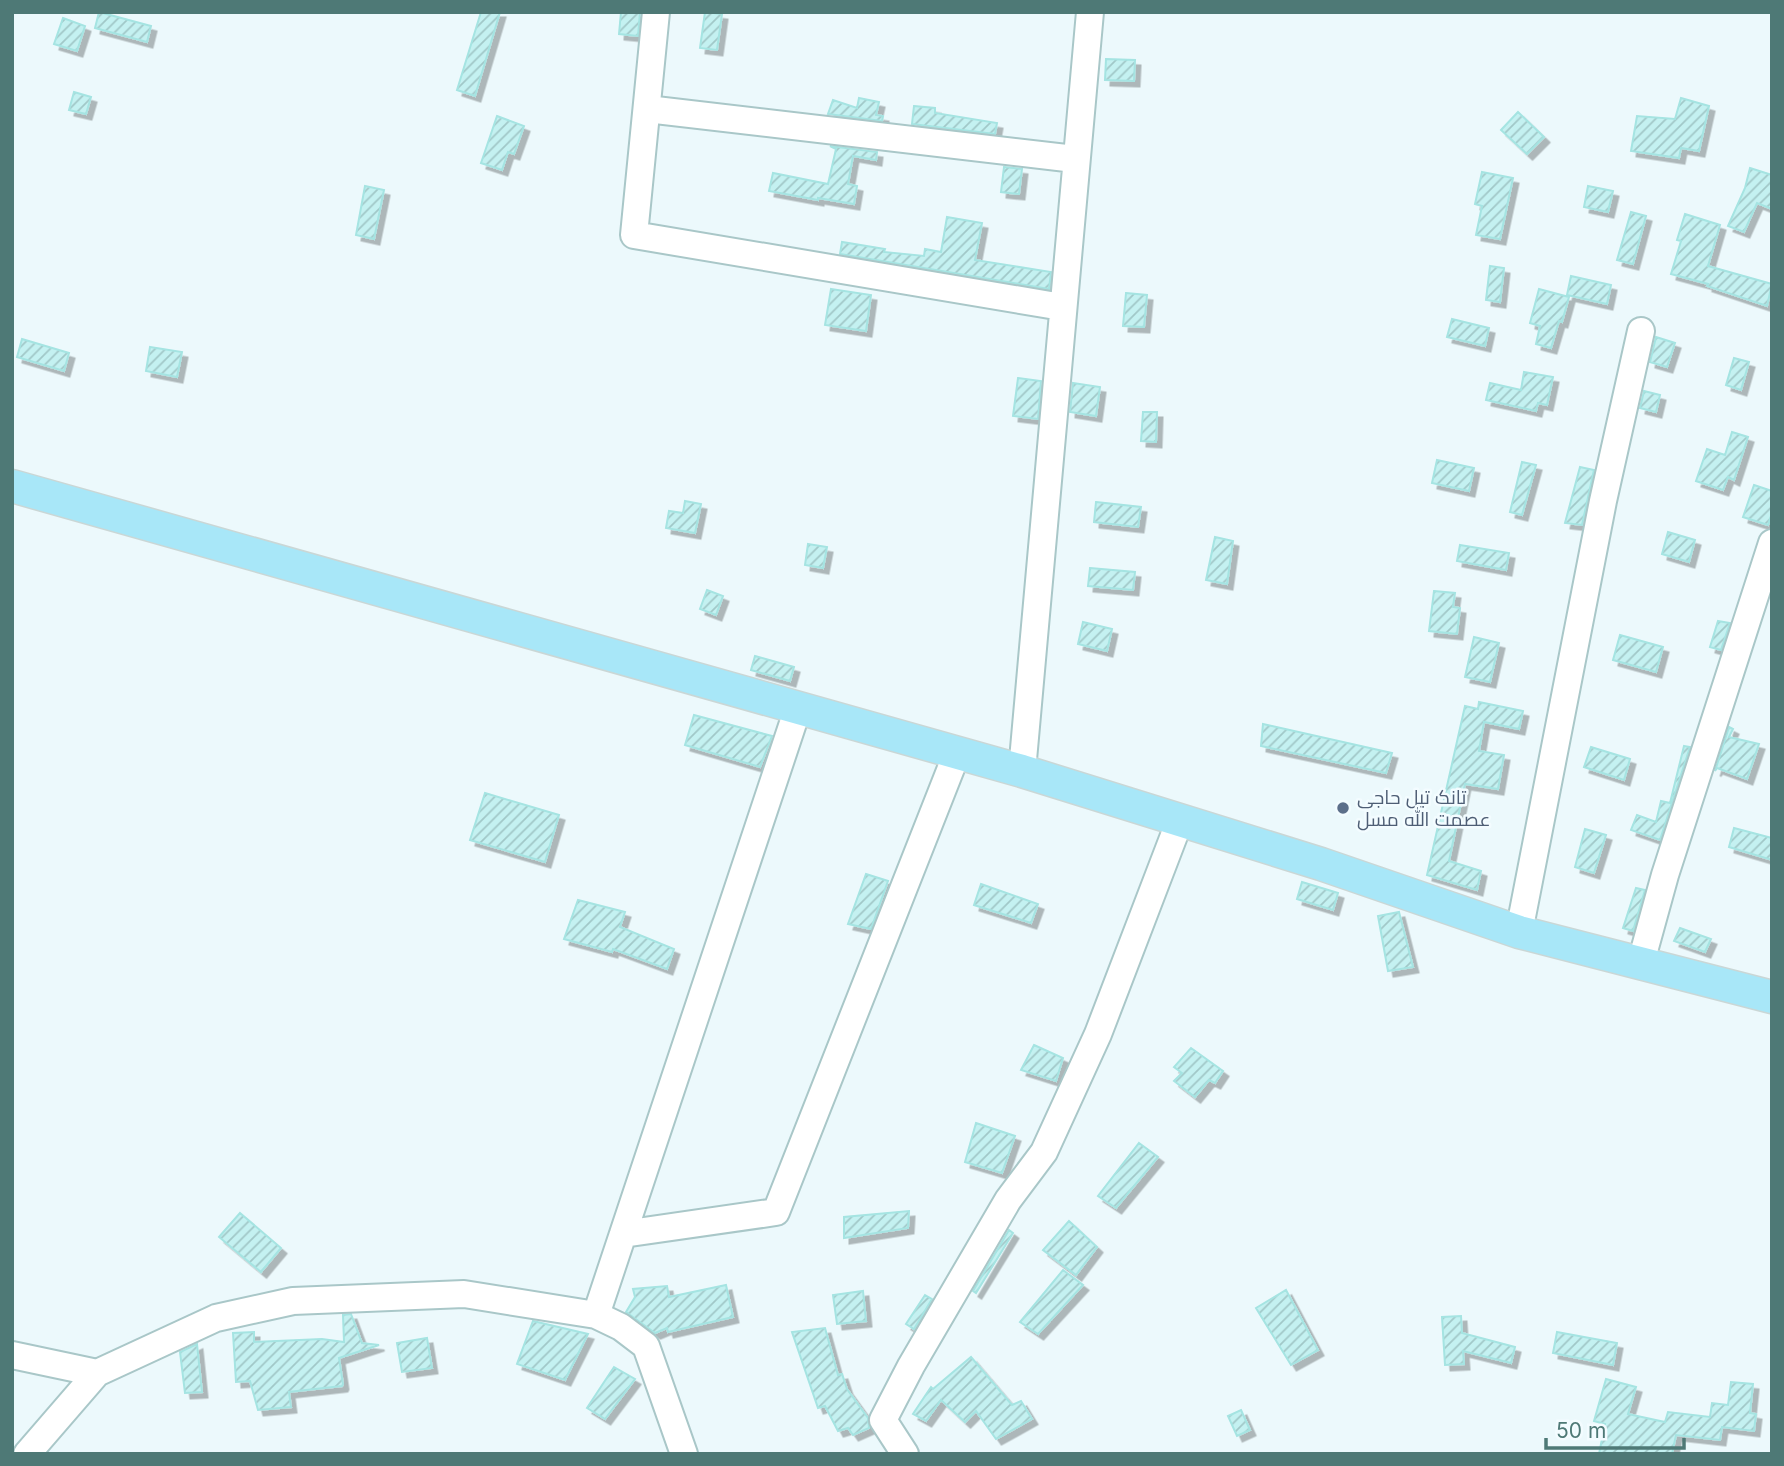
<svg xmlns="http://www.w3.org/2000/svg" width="1784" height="1466" viewBox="0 0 1784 1466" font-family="Inter,Cairo,sans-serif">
  <defs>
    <pattern id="building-hatch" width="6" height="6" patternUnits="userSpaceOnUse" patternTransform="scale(1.75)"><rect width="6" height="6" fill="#c4f1f1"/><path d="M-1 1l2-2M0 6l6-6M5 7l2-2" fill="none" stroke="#a1c8c8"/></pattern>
    <filter id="shadow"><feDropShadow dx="5.5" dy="5.5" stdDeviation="0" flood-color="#0004"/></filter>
  </defs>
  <rect width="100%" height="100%" fill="#ecf9fc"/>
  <path fill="url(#building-hatch)" stroke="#a5e4e2" stroke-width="2" filter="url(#shadow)" d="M99 12 151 26 147 42 95 28Z
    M481 12H500L475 96 457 90Z
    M621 12H640L638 36 619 34Z
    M705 12 722 14 717 50 700 48Z
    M63 18 85 26 77 51 54 44Z
    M1106 59 1135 60 1134 81 1105 80Z
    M74 92 91 97 86 114 69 110Z
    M859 98 879 102 876 115 883 116 882 121 828 114 833 100 857 108Z
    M1681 98 1709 106 1699 151 1681 148 1679 158 1631 151 1637 116 1675 119Z
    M914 106 935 108V113L997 123 995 134 912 124Z
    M1518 112 1544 137 1527 154 1501 130Z
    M497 116 524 126 514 154 508 152 502 170 481 163Z
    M830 146 877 152 876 160 853 156 848 184 857 186 854 204 818 198V200L769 191 773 173 828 184 836 149Z
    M1004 167 1022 169 1019 194 1001 192Z
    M1750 168 1772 175V209L1757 203 1744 232 1728 226 1745 188Z
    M1482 172 1513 178 1500 239 1476 235 1482 206 1475 204Z
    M365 186 384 190 374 239 356 235Z
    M1588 186 1613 191 1608 212 1584 207Z
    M1631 212 1646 216 1633 264 1617 260Z
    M1685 214 1720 225 1708 266 1772 284 1767 306 1707 286 1708 284 1671 274 1681 241 1677 240Z
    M947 217 982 223 975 260 1051 272 1049 289 840 254 842 242 885 249 884 252 924 256 925 249 941 252Z
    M1490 266 1504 268 1500 302 1486 300Z
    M1571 276 1611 285 1607 304 1567 295Z
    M831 289 871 295 866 331 825 325Z
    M1539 289 1569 297 1562 322 1559 321 1551 348 1536 344 1540 326 1530 323Z
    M1126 293 1147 295 1144 327 1123 326Z
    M1452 319 1489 328 1485 346 1447 337Z
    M1656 337 1675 343 1667 367 1650 362Z
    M22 339 69 353 64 371 17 357Z
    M150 347 182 352 177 377 146 371Z
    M1734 358 1749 362 1741 390 1726 385Z
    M1524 372 1553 377 1547 405 1538 403 1536 411 1486 400 1490 383 1521 390Z
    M1018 378 1041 381 1038 419 1013 416Z
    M1073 383 1100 387 1096 416 1070 412Z
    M1644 391 1660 395 1656 412 1640 408Z
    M1143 412H1157L1156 442 1141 441Z
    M1732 432 1748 437 1734 480 1728 477 1723 490 1696 481 1707 449 1725 455Z
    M1437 460 1474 468 1469 491 1432 483Z
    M1522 462 1536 465 1522 515 1510 512Z
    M1580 467 1594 470 1582 525 1565 523Z
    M1754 485 1772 491V513L1768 525 1743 517Z
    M685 501 701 504 695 533 666 528 669 511 683 513Z
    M1096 502 1141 507 1138 527 1094 522Z
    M1668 532 1695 540 1689 562 1662 554Z
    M1215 537 1233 541 1227 584 1206 580Z
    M808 544 827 547 823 568 805 565Z
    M1460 545 1509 553 1506 570 1457 561Z
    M1090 568 1135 572 1133 590 1088 586Z
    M707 590 723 596 716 615 700 609Z
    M1434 591 1455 593 1453 607 1460 608 1457 634 1429 631Z
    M1718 621 1730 623 1721 650 1710 647Z
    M1083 622 1112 629 1107 651 1078 644Z
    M1620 635 1663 647 1656 672 1613 660Z
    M1474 637 1499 643 1490 682 1465 677Z
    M755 656 794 667 790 681 751 670Z
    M1479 702 1523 711 1519 729 1484 722 1479 751 1504 755 1498 789 1465 784 1449 861 1481 871 1477 890 1427 875 1465 706 1478 709Z
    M694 715 772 736 760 767 685 745Z
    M1263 724 1392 753 1386 773 1261 746Z
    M1729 727 1733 729 1729 737 1759 744 1747 779 1717 768 1715 771Z
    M1684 746 1690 747 1660 840 1631 830 1637 815 1656 822 1661 801 1670 803Z
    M1591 747 1630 759 1624 780 1584 767Z
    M485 793 559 815 545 862 470 840Z
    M1734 828 1772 838V860L1729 847Z
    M1585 829 1606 835 1594 873 1575 867Z
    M866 874 888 881 871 929 848 924Z
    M1302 882 1338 893 1333 910 1297 899Z
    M981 884 1038 904 1031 923 974 905Z
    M1636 888 1645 890 1633 931 1623 928Z
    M578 900 625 912 620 927 674 949 667 969 613 949 612 952 564 939Z
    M1399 912 1413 967 1388 971 1378 916Z
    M1680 928 1711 939 1705 952 1674 941Z
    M1034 1045 1063 1058 1056 1081 1021 1070Z
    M1191 1048 1223 1071 1215 1083 1209 1080 1195 1097 1174 1081 1182 1073 1174 1067Z
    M976 1123 1015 1136 1002 1173 965 1162Z
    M1139 1143 1158 1157 1116 1208 1098 1196Z
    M909 1211 908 1228 844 1238V1217Z
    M240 1213 281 1248 261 1272 219 1237Z
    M1069 1221 1097 1247 1076 1275 1043 1250Z
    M1009 1230 1013 1233 976 1293 973 1291Z
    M1063 1270 1083 1285 1038 1334 1020 1322Z
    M726 1285 733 1317 668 1332 667 1328 655 1333 626 1312 635 1297 633 1289 667 1286 669 1297Z
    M1286 1290 1318 1350 1291 1365 1256 1308Z
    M863 1291 866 1321 837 1324 833 1295Z
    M925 1295 932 1299 914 1329 906 1324Z
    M351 1314 362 1343 379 1345 339 1358 343 1384 342 1386 289 1392 291 1407 258 1410 250 1381 236 1382 233 1333 254 1332V1342L322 1339 344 1342 343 1315Z
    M1461 1316 1462 1333 1515 1347 1511 1363 1463 1351 1464 1364 1445 1365 1442 1317Z
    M533 1321 588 1334 565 1380 517 1364Z
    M825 1328 838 1375 842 1374 847 1389 868 1418 869 1428 853 1435 848 1428 838 1431 825 1406 818 1408 792 1332Z
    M1557 1332 1617 1343 1613 1365 1553 1353Z
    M427 1338 432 1368 402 1372 397 1343Z
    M197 1344 202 1392 185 1393 180 1352Z
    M971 1357 1012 1405 1021 1401 1032 1419 996 1439 976 1411 965 1422 941 1400 926 1421 913 1414 931 1387 933 1389Z
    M614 1367 635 1379 605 1419 587 1408Z
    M1606 1379 1636 1387 1628 1414 1665 1422 1668 1412 1710 1417 1712 1403 1728 1405 1731 1382 1753 1384 1750 1413 1756 1414 1754 1431 1722 1427 1720 1440 1676 1435 1672 1454H1599L1605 1424 1594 1421Z
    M1241 1410 1250 1430 1237 1436 1228 1416Z"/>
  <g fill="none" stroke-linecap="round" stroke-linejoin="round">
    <g stroke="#a9c7c8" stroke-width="30">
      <path id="minor" d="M656 12 634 235 1062 307
        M647 109 1075 159
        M1022 771 1090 12
        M1519 932 1603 501 1641 331
        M1641 962 1665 875 1772 543
        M623 1234 776 1212 957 753
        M596 1315 798 708
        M12 1355 97 1373 216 1318 293 1301 464 1294 596 1315 621 1327 646 1346 684 1454
        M27 1454 97 1373
        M905 1454 883 1420 911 1366 1008 1200 1044 1152 1098 1034 1180 820"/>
    </g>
    <g stroke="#cad7d6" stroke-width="35">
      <path id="major" d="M12 486 1022 771 1321 864 1519 932 1772 997"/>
    </g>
    <use href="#minor" stroke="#fff" stroke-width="26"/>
    <use href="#major" stroke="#a8e7f8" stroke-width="32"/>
  </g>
  <circle fill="#5c6f8a" stroke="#f3fcff" stroke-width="2.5" cx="1343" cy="808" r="7"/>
  <g text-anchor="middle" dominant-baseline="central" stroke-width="5" stroke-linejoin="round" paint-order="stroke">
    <g font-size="19" fill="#4e5e75" stroke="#f3fcff" text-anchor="start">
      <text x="1357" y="797">تانک تیل حاجی<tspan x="1357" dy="22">عصمت الله مسل</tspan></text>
    </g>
  </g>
  <rect width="1784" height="1466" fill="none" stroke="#4e7976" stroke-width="28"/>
  <path d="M1546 1438v10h138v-10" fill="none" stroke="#4e7976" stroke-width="3.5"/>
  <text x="1556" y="1438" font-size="21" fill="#4e7976" stroke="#f3fcff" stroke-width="5" paint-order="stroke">50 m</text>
</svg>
